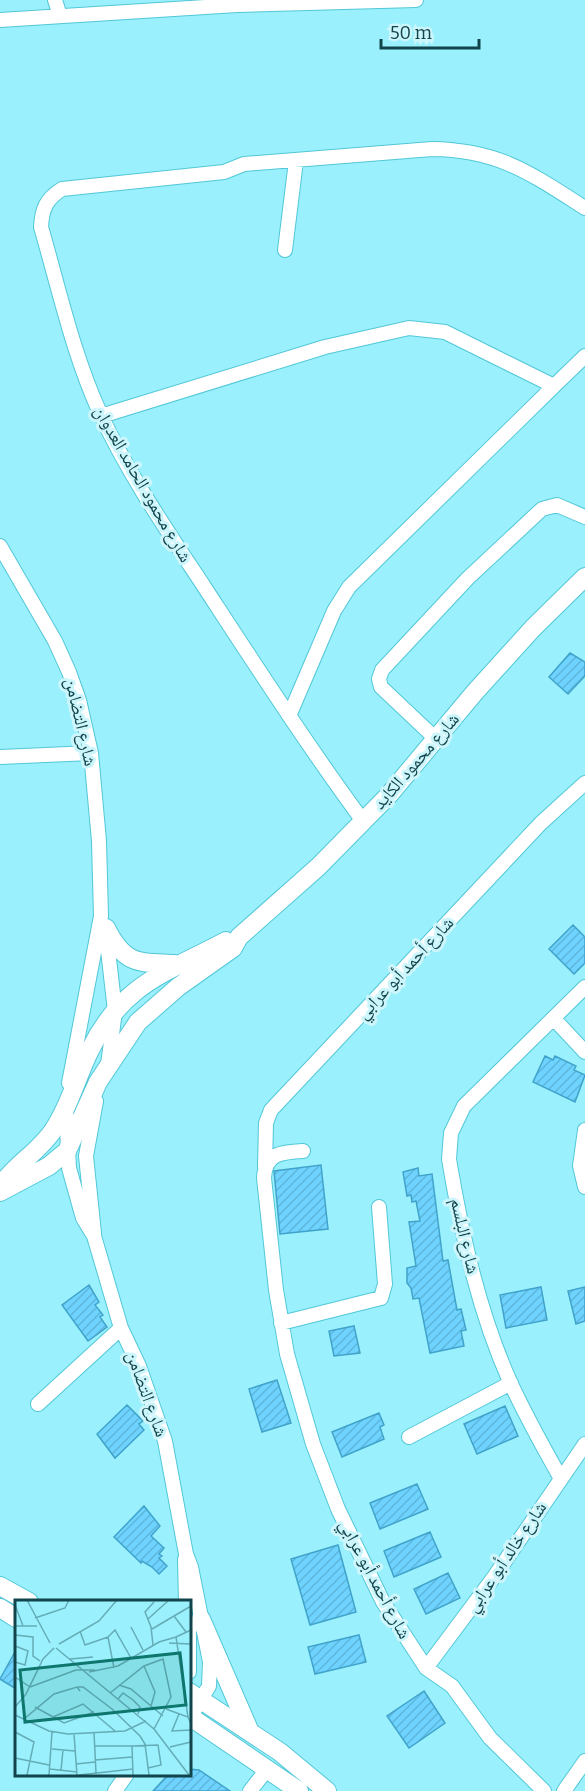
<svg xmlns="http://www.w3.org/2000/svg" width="585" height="1791" font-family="Bitter,'Noto Naskh Arabic',serif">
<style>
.building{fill:url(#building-hatch);stroke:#41a3ca;stroke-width:1.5}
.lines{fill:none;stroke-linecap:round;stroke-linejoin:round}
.minor-casing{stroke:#52c7d7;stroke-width:16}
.tertiary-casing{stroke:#52c7d7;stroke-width:20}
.minor{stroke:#fff;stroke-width:14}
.tertiary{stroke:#fff;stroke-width:18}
.labels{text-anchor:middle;stroke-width:6;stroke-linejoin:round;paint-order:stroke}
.street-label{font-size:18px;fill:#12454b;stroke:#cdf6fc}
.inset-road{fill:none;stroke:#64acb6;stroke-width:1.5}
.view{fill:#0f766e;fill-opacity:0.15;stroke:#0f766e;stroke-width:3}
.inset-edge{fill:none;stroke:#12454b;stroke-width:3}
</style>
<defs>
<pattern id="building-hatch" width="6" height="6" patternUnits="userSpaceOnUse" patternTransform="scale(1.5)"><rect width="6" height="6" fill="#6ed3fe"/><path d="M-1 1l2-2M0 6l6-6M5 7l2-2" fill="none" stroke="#5eb6db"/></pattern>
</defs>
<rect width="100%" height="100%" fill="#9af1fd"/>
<path class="building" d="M570,653l15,9v14l-17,18 -19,-17z
M573,925l12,12v26l-11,11 -25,-25z
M545,1056l8,4 2,-4 21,10 -2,4 11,5 -10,27 -42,-20z
M321,1165l7,64 -48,5 -6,-63z
M418,1168l1,8 13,-2 11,87 5,-1 9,50 4,-1 5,21 -5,1 3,15 -34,7 -11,-55 -6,1 -2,-11 -4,-5v-15l9,-2 -7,-44 11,-1 -4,-20 -4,1 -1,-7 -4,1 -4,-24z
M89,1285l10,17 -4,3 8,10 -3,2 7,10 -19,14 -26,-36z
M541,1287l6,33 -41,8 -6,-33z
M585,1287v34l-9,3 -8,-33z
M354,1326l6,27 -26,3 -5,-25z
M277,1380l14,43 -29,9 -13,-43z
M127,1405l16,16 -4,3 5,6 -29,28 -18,-24z
M505,1406l13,30 -41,18 -13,-30z
M379,1413l5,12 -4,2 4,12 -42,18 -10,-25z
M417,1484l11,25 -48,20 -10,-26z
M144,1506l16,20 -9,10 13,12 -5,6 3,2 -3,2 8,8 -8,8 -7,-7 -10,-6 -1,2 -27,-26z
M430,1532l11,25 -47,20 -10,-26z
M338,1545l18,67 -46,13 -19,-66z
M448,1573l12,25 -34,16 -12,-25z
M359,1635l7,27 -51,12 -7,-27z
M16,1650v39l-16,-10z
M424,1691l21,32 -36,25 -22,-32z
M189,1769l10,1 31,21h-77l13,-14 23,-3z"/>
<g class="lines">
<g class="minor-casing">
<path id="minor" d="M55,0l5,16
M0,20l237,-15 179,-5
M285,250l11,-89
M101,416l224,-69 84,-19 36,4 109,54 31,-30
M0,546l55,95 14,31 10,28 12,53 8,88 2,75 -32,167
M289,716l45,-105 15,-24 205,-201
M436,739l-55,-52 -2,-8 3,-9 86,-92 74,-69 15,-4 28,12
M0,757l91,-4
M363,821c-56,-76 -107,-155 -158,-233 -37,-56 -77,-114 -105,-175 -27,-59 -41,-124 -59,-186 1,-18 5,-28 21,-38l162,-17 20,-8 188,-15c67,1 98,24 153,59
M106,933l9,78 -7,54
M555,1020l30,32
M66,1108l3,60 14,50 11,18 27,92 18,38 26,75 21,113 5,13 19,95 -1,24 -13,22
M585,1130l-5,36 5,21
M303,1151c-21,1 -38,2 -39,27l12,112 11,64 26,90 25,65 45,93 43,66 26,18 38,52 54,53
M265,1167l1,-44 5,-13 270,-287 44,-40
M94,1233l-8,-77 10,-55
M281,1323l100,-25 4,-14 -6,-77
M38,1404l83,-76
M409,1437l102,-54
M560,1477c-17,-30 -34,-61 -49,-93 -32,-71 -49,-148 -62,-225l2,-26 13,-27 121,-119
M185,1559l1,43
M189,1627v45
M426,1668l68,-91 91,-133
M115,1791l12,-17
M250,1791l18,-23
M564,1791l21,-30"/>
</g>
<g class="tertiary-casing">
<path id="tertiary" d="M106,928c18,36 31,35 69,36
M1,1185c15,-21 39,-34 53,-56 16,-24 23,-53 36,-79 33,-67 76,-77 136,-109
M0,1192l49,-26 18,-15 31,-69 40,-60 40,-35 55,-39 6,-11 79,-70 70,-71 87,-104 58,-64 52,-51
M0,1586l29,16
M0,1608l16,10
M201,1619l49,113
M189,1692l91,60 47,39
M189,1716l110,75"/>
</g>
<use href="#minor" class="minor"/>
<use href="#tertiary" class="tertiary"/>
</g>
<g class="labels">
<g class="street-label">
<text transform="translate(143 484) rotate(60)" y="6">شارع محمود الحامد العدوان</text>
<text transform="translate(81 722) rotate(77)" y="6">شارع التضامن</text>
<text transform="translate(416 761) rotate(-49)" y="6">شارع محمود الكايد</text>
<text transform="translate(405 968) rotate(-47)" y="6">شارع أحمد أبو عرابي</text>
<text transform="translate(465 1236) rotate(77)" y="6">شارع البلسم</text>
<text transform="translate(147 1394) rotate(70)" y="6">شارع التضامن</text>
<text transform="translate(506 1557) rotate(-56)" y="6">شارع خالد أبو عرابي</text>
<text transform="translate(375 1579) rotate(62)" y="6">شارع أحمد أبو عرابي</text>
</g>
</g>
<g transform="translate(15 1600)">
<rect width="176" height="176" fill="#9af1fd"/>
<path class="inset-road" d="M12,0l23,43M0,5l8,21M159,16l12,16M20,18l30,-10 4,-8M133,19l21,-19M0,26h22M116,27l12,23M137,29l39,-23M65,31l5,14 23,-8 6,31M0,35l18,2v19l7,5M93,37l7,-7 16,28M154,43l21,1M44,44l40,-23 18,-21M138,45l-2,-18 -6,-15 9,-10M0,46l13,5 -3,14 -10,-3M41,48l98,81 35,46M55,59l23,-2M129,66l11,26 -4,14 12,10M74,72l29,-6 41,-24 17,-5M0,77l15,10M104,85l12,4 20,17M15,87l46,-17h19M63,87h5l29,22 28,27 5,8 4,31M95,93l34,-27 19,-7 8,38 -17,32M103,99l5,-6 10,7 7,7 -2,7M0,107l11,-13 17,-35 11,-11M20,107l29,16 30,-11M151,109l22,8 3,7M164,114l-7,17 19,-1M0,115l34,16 19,3 57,-3 21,-10M38,117l30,-13 32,27M173,117l-12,-80 15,-7M9,119l30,-25 23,-7 3,4M0,132l19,10 -7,33M79,133l2,40M59,134l3,41M79,146h38M155,147l21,-5M37,149l23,2M0,158l34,7M80,160l37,-3M61,164l19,-2M35,169l27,3M46,170l2,-20M34,175l3,-43M64,175l54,-6M118,175l-1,-29 26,-1 3,20 -13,3"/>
<path class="view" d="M165,53l6,52 -161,17 -5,-52z"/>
<rect width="176" height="176" class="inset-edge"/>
</g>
<path d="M381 39v9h98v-9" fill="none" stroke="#12454b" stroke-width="3"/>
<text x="390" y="39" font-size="18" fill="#12454b" stroke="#cdf6fc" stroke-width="4.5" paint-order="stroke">50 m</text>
</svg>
